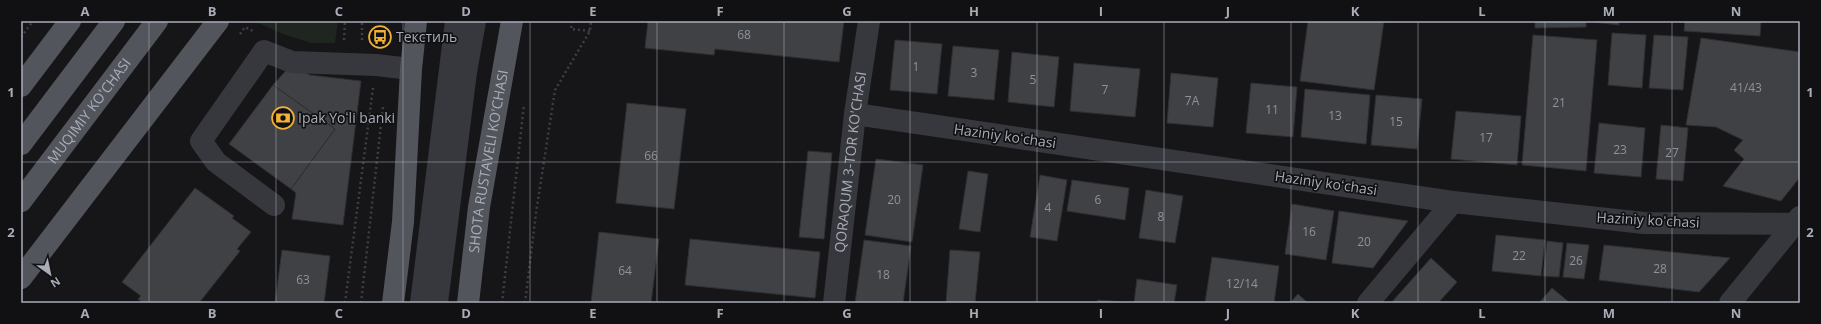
<svg xmlns="http://www.w3.org/2000/svg" width="1821" height="324" font-family="'Open Sans',sans-serif">
<style>
.green{fill:#1e261f}
.building{fill:#404145;stroke:#303034}
.lines{fill:none;stroke-linecap:round;stroke-linejoin:round}
.path{stroke:#3d3f44;stroke-width:2.5;stroke-dasharray:2 3;stroke-linecap:butt}
.minor{stroke:#37383d;stroke-width:22}
.major{stroke:#53555c;stroke-width:22}
.grid{fill:none;stroke:#a8adb8;stroke-width:1;stroke-opacity:0.55}
.labels{text-anchor:middle;stroke-width:3.5;stroke-linejoin:round;paint-order:stroke}
.number-label{font-size:12px;fill:#8e929b}
.poi-label{font-size:14px;fill:#a8adb8;stroke:#111113;text-anchor:start}
.street-label{font-size:14px;fill:#a8adb8;stroke:#111113}
.neatline{fill:none;stroke:#a8adb8;stroke-width:1.5}
.grid-label{font-size:13px;text-anchor:middle;font-weight:bold;fill:#a8adb8}
</style>
<rect width="100%" height="100%" fill="#161618"/>
<path class="green" d="M254,21h84l-3,22h-24l-28,-9z"/>
<path class="building" d="M648,21h196l-5,41 -124,-13 -1,6 -69,-7z
M1308,21h76l-10,69 -74,-9z
M1535,21h51v6l-51,1z
M1593,21h26v4l-26,-3z
M1685,21h76l-1,15 -76,-5z
M1612,33l34,2 -4,53 -34,-3z
M1533,35l64,5 -11,131 -64,-6z
M1654,35l34,2 -5,53 -34,-2z
M1701,38l99,14v125l-19,24 -58,-15 21,-27 -10,-9 9,-10 -27,-13 -30,-2z
M895,40l47,4 -5,50 -47,-4z
M953,46l46,4 -5,50 -46,-4z
M1012,52l47,5 -5,50 -46,-5z
M1074,63l66,6 -5,48 -65,-6z
M291,65l19,10 51,6 -18,144 -51,-6 4,-26 -5,-4 44,-60 -62,-44z
M1171,73l47,5 -5,49 -46,-4z
M1251,83l46,4 -4,50 -47,-4z
M273,85l62,44 -44,60 -62,-45z
M1305,89l65,6 -4,49 -65,-7z
M1376,95l46,4 -5,50 -46,-4z
M627,103l59,6 -12,100 -58,-6z
M1456,111l65,5 -4,49 -66,-6z
M1599,123l46,5 -4,49 -47,-4z
M1661,125l27,3 -5,53 -27,-2z
M808,151l24,2 -8,86 -25,-2z
M876,159l47,6 -11,77 -47,-7z
M968,171l20,3 -8,58 -21,-3z
M1040,175l27,5 -10,61 -27,-4z
M1072,180l57,8 -4,32 -58,-9z
M195,188l39,28 -2,2 19,14 -14,17 3,2 -41,52h-56l-5,-4 3,-3 -19,-14z
M1146,190l37,6 -8,47 -36,-5z
M1292,204l42,7 -8,49 -41,-6z
M1339,211l69,10 -35,47 -41,-5z
M599,232l60,7 -8,64h-60z
M1496,235l49,5 -4,36 -49,-5z
M690,239l130,13 -5,46 -130,-13z
M864,240l47,6 -8,57h-48z
M1547,241l16,2 -4,34 -16,-1z
M1567,243l22,2 -5,34 -21,-2z
M1604,245l126,13 -31,34 -100,-12z
M282,250l48,6 -6,47h-49z
M950,250l30,2 -5,51h-29z
M1212,257l67,9 -5,37h-69z
M1431,258l26,24 -19,21h-47z
M1137,279l40,6 -3,18h-40z
M1552,288l18,15h-31z
M1298,294l10,9h-18z
M1098,300l25,2v1h-26z"/>
<g class="lines">
<path class="path" d="M572,21l-1,8 19,2
M240,34l5,-7 8,4
M21,37l12,-16
M344,40l1,-19
M362,40v-19
M345,303l28,-215
M361,303l22,-196
M502,303l22,-199
M525,303l11,-90 19,-123 35,-59 1,-10"/>
<g class="minor">
<path d="M855,114l598,88 191,21 156,1"/>
<path d="M274,205l-58,-43 -15,-21 63,-90 28,11 84,3 35,4"/>
<path d="M421,303l35,-282"/>
<path d="M437,303l29,-231 9,-51"/>
<path id="s1" d="M834,303l21,-189 14,-93"/>
<path d="M1368,303l85,-101"/>
<path d="M1730,303l70,-86"/>
</g>
<g class="major">
<path d="M21,86l49,-65"/>
<path d="M21,144l93,-123"/>
<path id="s2" d="M21,201l136,-180"/>
<path d="M21,278l197,-257"/>
<path d="M393,303l10,-81 8,-153 5,-48"/>
<path id="s3" d="M468,303l11,-96 33,-186"/>
</g>
</g>
<path class="grid" d="M149,21v282M276,21v282M403,21v282M530,21v282M657,21v282M784,21v282M910,21v282M1037,21v282M1164,21v282M1291,21v282M1418,21v282M1545,21v282M1672,21v282M21,162h1779"/>
<defs>
<g id="bus-ring" transform="scale(1.15)"><circle r="9.5" fill="#111113" stroke="#f2b134" stroke-width="1.5"/><path d="M-5-6H5V4H4V6H2V4H-2V6H-4V4H-5ZM-3.5-4V0h7V-4ZM-3.5 1.2v1.5H-2V1.2ZM2 1.2v1.5H3.5V1.2Z" fill="#f2b134"/></g>
<g id="bank-ring" transform="scale(1.15)"><circle r="9.5" fill="#111113" stroke="#f2b134" stroke-width="1.5"/><path d="M-6-4H6V4H-6ZM0-2.3a2.3 2.3 0 1 0 0 4.6a2.3 2.3 0 1 0 0-4.6Z" fill="#f2b134"/></g>
</defs>
<g fill-rule="evenodd">
<use href="#bus-ring" x="380" y="37"/>
<use href="#bank-ring" x="283" y="118"/>
</g>
<g class="labels">
<g class="number-label">
<text x="744" y="39">68</text>
<text x="916" y="71">1</text>
<text x="974" y="77">3</text>
<text x="1033" y="84">5</text>
<text x="1746" y="92">41/43</text>
<text x="1105" y="94">7</text>
<text x="1192" y="105">7A</text>
<text x="1559" y="107">21</text>
<text x="1272" y="114">11</text>
<text x="1335" y="120">13</text>
<text x="1396" y="126">15</text>
<text x="1486" y="142">17</text>
<text x="1620" y="154">23</text>
<text x="1672" y="157">27</text>
<text x="651" y="160">66</text>
<text x="894" y="204">20</text>
<text x="1098" y="204">6</text>
<text x="1048" y="212">4</text>
<text x="1161" y="221">8</text>
<text x="1309" y="236">16</text>
<text x="1364" y="246">20</text>
<text x="1519" y="260">22</text>
<text x="1576" y="265">26</text>
<text x="1660" y="273">28</text>
<text x="625" y="275">64</text>
<text x="883" y="279">18</text>
<text x="303" y="284">63</text>
<text x="1242" y="288">12/14</text>
</g>
<g class="poi-label">
<text x="396" y="42">Текстиль</text>
<text x="298" y="123">Ipak Yoʻli banki</text>
</g>
<g class="street-label">
<text dy="5" stroke="none"><textPath href="#s2" startOffset="113">MUQIMIY KO'CHASI</textPath></text>
<text transform="translate(1005 136) rotate(8)" y="5">Haziniy koʻchasi</text>
<text dy="5" stroke="none"><textPath href="#s3" startOffset="143">SHOTA RUSTAVELI KO'CHASI</textPath></text>
<text dy="5" stroke="none"><textPath href="#s1" startOffset="142">QORAQUM 3-TOR KO'CHASI</textPath></text>
<text transform="translate(1326 183) rotate(8)" y="5">Haziniy koʻchasi</text>
<text transform="translate(1648 220) rotate(3)" y="5">Haziniy koʻchasi</text>
</g>
</g>
<rect width="1821" height="324" fill="none" stroke="#111113" stroke-width="44"/>
<g transform="translate(50 274) rotate(147)" stroke="#111113" stroke-width="3" paint-order="stroke">
<path d="M0-3L7 15L0 10L-7 15Z" fill="#a8adb8"/>
<text y="-6" font-size="11" font-weight="bold" text-anchor="middle" fill="#a8adb8">N</text>
</g>
<rect x="22" y="22" width="1777" height="280" class="neatline"/>
<g class="grid-label">
<text x="85" y="16">A</text>
<text x="212" y="16">B</text>
<text x="339" y="16">C</text>
<text x="466" y="16">D</text>
<text x="593" y="16">E</text>
<text x="720" y="16">F</text>
<text x="847" y="16">G</text>
<text x="974" y="16">H</text>
<text x="1101" y="16">I</text>
<text x="1228" y="16">J</text>
<text x="1355" y="16">K</text>
<text x="1482" y="16">L</text>
<text x="1609" y="16">M</text>
<text x="1736" y="16">N</text>
<text x="11" y="97">1</text>
<text x="1810" y="97">1</text>
<text x="11" y="237">2</text>
<text x="1810" y="237">2</text>
<text x="85" y="318">A</text>
<text x="212" y="318">B</text>
<text x="339" y="318">C</text>
<text x="466" y="318">D</text>
<text x="593" y="318">E</text>
<text x="720" y="318">F</text>
<text x="847" y="318">G</text>
<text x="974" y="318">H</text>
<text x="1101" y="318">I</text>
<text x="1228" y="318">J</text>
<text x="1355" y="318">K</text>
<text x="1482" y="318">L</text>
<text x="1609" y="318">M</text>
<text x="1736" y="318">N</text>
</g>
</svg>
